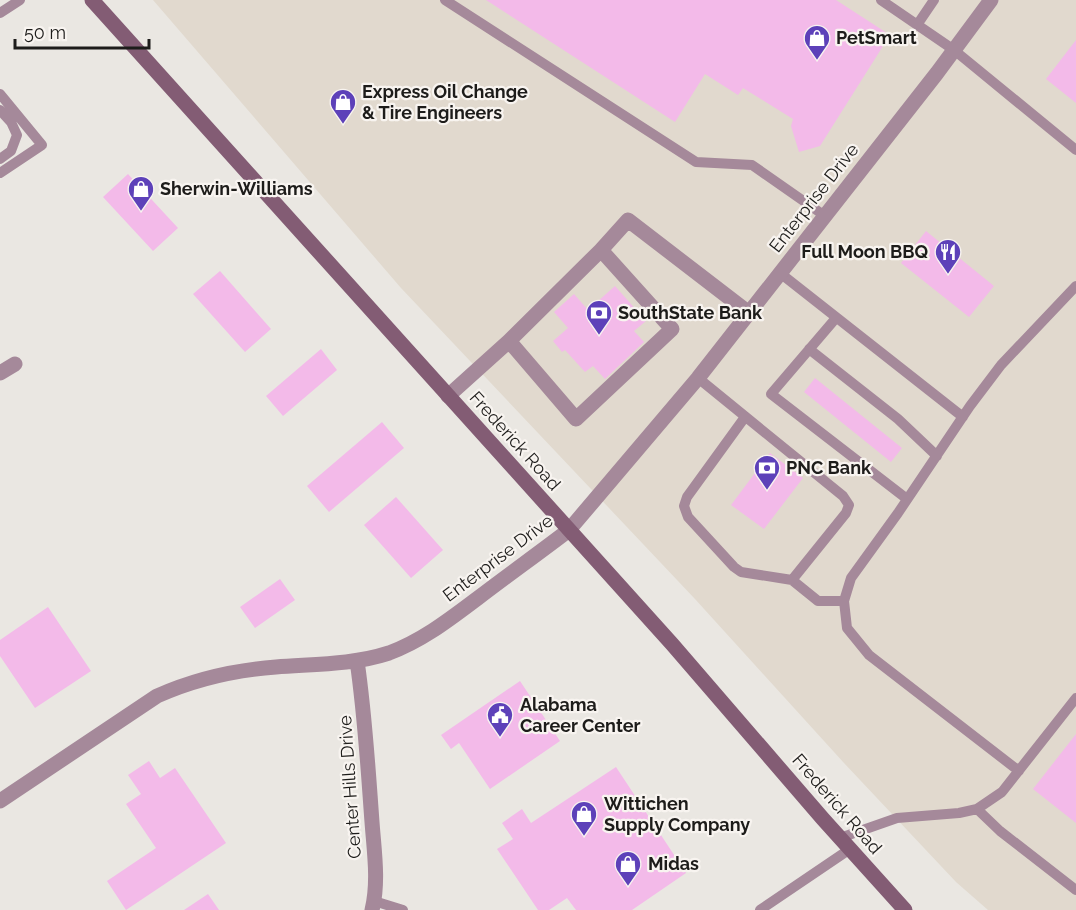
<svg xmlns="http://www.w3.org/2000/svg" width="1076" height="910" font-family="Raleway,sans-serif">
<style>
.built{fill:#e1d9ce}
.building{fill:#f3bae9}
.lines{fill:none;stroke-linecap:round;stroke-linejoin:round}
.service{stroke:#a5899a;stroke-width:10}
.minor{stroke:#a5899a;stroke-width:15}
.tertiary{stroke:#a5899a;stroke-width:15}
.secondary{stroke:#835c74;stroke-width:15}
.labels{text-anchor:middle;stroke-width:4.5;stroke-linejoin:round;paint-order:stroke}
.poi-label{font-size:18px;font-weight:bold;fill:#1d1c1a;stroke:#f8f4f0;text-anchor:start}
.street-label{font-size:18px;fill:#1d1c1a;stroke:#f8f4f0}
</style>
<rect width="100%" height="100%" fill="#eae7e2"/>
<path class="built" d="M153,0h923v910h-88l-32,-28 -112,-119 -149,-164 -294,-311z"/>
<path class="building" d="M486,0h350l54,35 -70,111 -21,6 -8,-26 2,-7 -50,-31 -5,7 -33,-21 -30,48z
M1076,40v63l-30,-24z
M128,174l50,54 -25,23 -50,-54z
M926,231l68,55 -25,31 -68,-54z
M220,271l51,58 -26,23 -52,-58z
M615,286l31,35 -12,10 10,11 -39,37 -12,-13 -8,6 -20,-22 -3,2 -9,-11 15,-13 -14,-16 20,-18 14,16z
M321,349l16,21 -54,46 -17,-20z
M815,378l87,70 -11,14 -87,-70z
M382,422l22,26 -75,64 -22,-26z
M770,453l33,25 -39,51 -33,-24z
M396,497l47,53 -32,28 -47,-53z
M280,579l15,21 -40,28 -15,-21z
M48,607l43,64 -56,37 -35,-52v-16z
M520,681l40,60 -70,48 -31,-46 -8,6 -10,-14z
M1076,734v89l-43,-34z
M149,761l11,17 15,-10 51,75 -100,67 -19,-29 49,-33 -30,-44 15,-10 -13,-19z
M616,767l70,106 -54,37h-56l-9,-12 -18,12h-11l-41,-61 16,-10 -11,-16 20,-14 9,14z
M208,894l11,16h-35z"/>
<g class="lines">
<path class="service" d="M445,0l251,162 56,3 73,51
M881,0l73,50 122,100
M0,13l20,-13
M917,25l17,-25
M0,94l42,51 -42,28
M0,110l11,12 6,13 -6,16 -11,8
M780,273l183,144
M836,318l-65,76 136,105
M809,349l89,70 39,37
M698,378l145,118 6,9 -3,8 -54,67
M745,417l-58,80 -3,9 4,11 46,50 7,5 51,8 26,21h26
M1019,771l-150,-116 -22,-27 -3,-27 7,-23 47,-65 72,-107 31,-41 75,-79
M977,809l23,22 76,59
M840,838l57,-20 62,-5 18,-4 25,-17 74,-94
M374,901l29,9
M760,910l90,-61"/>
<path class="minor" d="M601,250l27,-30 121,93
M0,373l15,-9
M448,396l61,-55 67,78 96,-90 -71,-79 -92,91
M357,661c8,54 11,107 15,161 2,28 7,60 0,88
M0,801l157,-105c38,-17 78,-26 119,-29 38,-3 76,-2 113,-14 33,-12 61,-34 89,-55 30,-23 61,-45 91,-68"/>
<path class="tertiary" d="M569,530l129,-152 239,-305 54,-73"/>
<path class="secondary" d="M92,0l580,644 151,175 82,91"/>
</g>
<defs>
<g id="shop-pin" transform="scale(1.35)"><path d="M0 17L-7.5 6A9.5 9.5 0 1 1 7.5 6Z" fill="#5d41b9" stroke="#f8f4f0"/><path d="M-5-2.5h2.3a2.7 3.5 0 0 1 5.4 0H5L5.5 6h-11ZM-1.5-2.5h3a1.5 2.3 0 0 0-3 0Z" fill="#fff"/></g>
<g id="restaurant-pin" transform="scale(1.35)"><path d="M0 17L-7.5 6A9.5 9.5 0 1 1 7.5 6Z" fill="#5d41b9" stroke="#f8f4f0"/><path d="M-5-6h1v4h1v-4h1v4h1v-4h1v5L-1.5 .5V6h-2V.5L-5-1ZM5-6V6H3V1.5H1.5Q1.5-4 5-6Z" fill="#fff"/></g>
<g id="bank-pin" transform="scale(1.35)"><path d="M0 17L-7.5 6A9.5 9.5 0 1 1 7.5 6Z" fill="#5d41b9" stroke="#f8f4f0"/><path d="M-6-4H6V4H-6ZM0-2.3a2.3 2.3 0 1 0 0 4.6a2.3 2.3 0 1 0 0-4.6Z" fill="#fff"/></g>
<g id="civic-pin" transform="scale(1.35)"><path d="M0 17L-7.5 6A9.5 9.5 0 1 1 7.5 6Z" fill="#5d41b9" stroke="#f8f4f0"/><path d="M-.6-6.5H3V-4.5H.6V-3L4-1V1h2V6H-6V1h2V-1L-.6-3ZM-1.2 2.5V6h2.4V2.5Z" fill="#fff"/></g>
</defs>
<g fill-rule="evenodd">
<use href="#shop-pin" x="817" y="38"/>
<use href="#shop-pin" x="343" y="102"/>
<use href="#shop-pin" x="141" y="189"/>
<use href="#restaurant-pin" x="948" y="252"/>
<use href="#bank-pin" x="599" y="313"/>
<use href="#bank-pin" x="767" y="468"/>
<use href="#civic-pin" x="500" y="715"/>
<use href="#shop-pin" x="584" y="814"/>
<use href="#shop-pin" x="628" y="864"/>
</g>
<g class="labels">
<g class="poi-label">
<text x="836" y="44">PetSmart</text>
<text x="362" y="98">Express Oil Change<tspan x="362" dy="21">&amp; Tire Engineers</tspan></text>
<text x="160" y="195">Sherwin-Williams</text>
<text x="928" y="258" text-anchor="end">Full Moon BBQ</text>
<text x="618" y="319">SouthState Bank</text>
<text x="786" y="474">PNC Bank</text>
<text x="520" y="711">Alabama<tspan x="520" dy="21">Career Center</tspan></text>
<text x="604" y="810">Wittichen<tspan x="604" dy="21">Supply Company</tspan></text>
<text x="648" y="870">Midas</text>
</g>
<g class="street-label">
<text transform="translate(814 198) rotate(-52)" y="6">Enterprise Drive</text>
<text transform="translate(515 441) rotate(48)" y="6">Frederick Road</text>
<text transform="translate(498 558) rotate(-37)" y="6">Enterprise Drive</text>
<text transform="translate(350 787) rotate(-94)" y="6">Center Hills Drive</text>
<text transform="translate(837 804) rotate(49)" y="6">Frederick Road</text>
</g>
</g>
<path d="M15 39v9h134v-9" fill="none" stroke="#1d1c1a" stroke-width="3"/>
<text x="24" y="39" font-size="18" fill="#1d1c1a" stroke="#f8f4f0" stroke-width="4.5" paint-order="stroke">50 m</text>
</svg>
